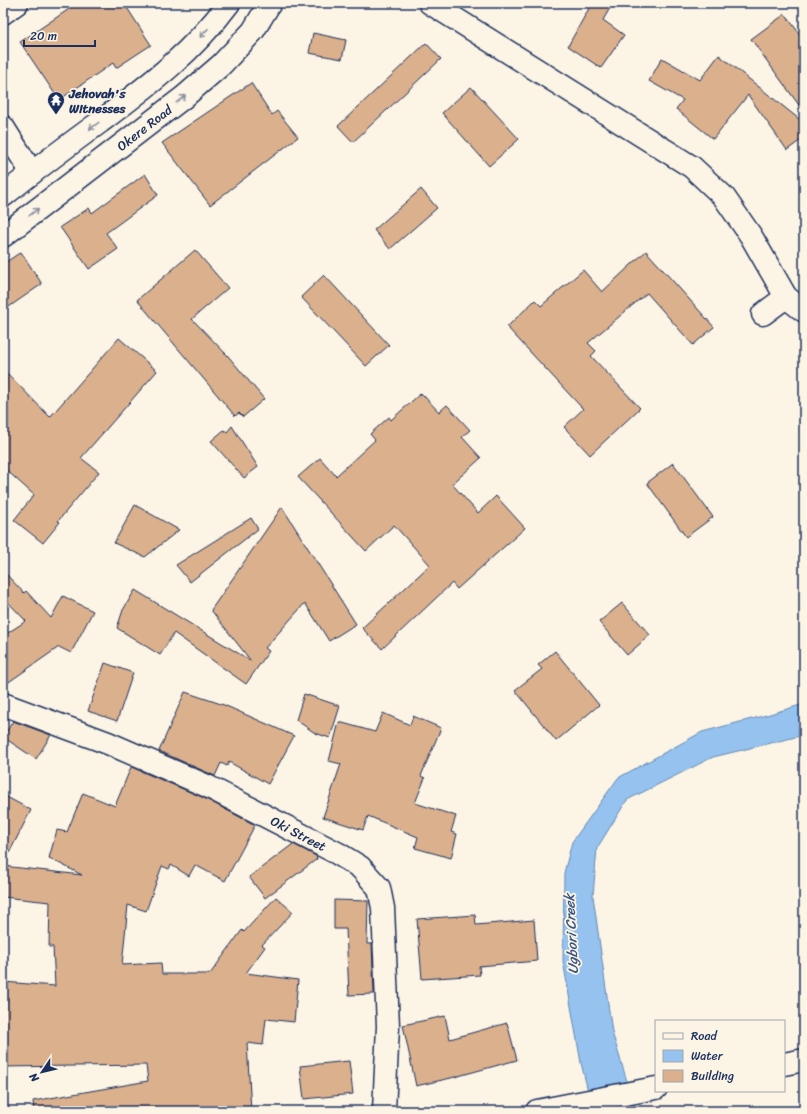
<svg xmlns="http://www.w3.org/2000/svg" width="807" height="1114" font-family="Sriracha,sans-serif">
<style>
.water{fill:#95c2ef;stroke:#6487b5}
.building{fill:#dbb08c;stroke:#1b2f5e}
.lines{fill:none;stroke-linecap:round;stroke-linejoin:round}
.minor-casing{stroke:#1b2f5e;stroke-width:25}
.tertiary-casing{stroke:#1b2f5e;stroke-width:25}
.secondary-casing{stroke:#1b2f5e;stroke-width:25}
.minor{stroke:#fcf5e5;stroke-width:22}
.tertiary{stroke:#fcf5e5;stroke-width:22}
.secondary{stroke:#fcf5e5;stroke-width:22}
.oneway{stroke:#8c92a2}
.labels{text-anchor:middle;stroke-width:3.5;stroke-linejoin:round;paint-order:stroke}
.poi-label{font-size:13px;font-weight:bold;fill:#1b2f5e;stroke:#fcf5e5;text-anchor:start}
.street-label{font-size:13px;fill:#1b2f5e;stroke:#fcf5e5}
.water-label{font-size:14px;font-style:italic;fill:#3a5482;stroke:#fcf5e5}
</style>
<rect width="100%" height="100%" fill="#fcf5e5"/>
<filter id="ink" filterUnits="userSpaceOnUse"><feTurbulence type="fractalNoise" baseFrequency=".025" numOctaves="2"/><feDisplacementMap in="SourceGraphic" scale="8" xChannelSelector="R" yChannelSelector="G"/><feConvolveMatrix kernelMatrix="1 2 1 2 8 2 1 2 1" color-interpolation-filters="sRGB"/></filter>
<g filter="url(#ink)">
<path class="water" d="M804,704v31l-91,22 -86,43 -30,48 -4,48 19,136 24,79h-43l-12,-48 -18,-102 1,-88 8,-31 46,-64 84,-46 61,-16z"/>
<path class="building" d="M78,3h46l27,42 -35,23 -3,-5 -54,37 -39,-58z
M592,3h21l-10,17 21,15 -23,33 -33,-22z
M785,14l19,26v72l-53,-73z
M313,33l33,7 -4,19 -33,-6z
M426,43l15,16 -88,83 -15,-16z
M719,55l85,68v15l-17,12 -39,-55 -35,44 -37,-30 7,-9 -34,-19 13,-23 38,22z
M251,83l21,32 5,-4 21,26 -88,68 -48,-62z
M471,87l48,52 -30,27 -47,-53z
M145,174l13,21 -52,38 12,16 -29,20 -29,-42 29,-19 3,5z
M421,189l16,19 -47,41 -16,-19z
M195,250l33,38 -36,31 36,37 36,43 -21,18 -4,-4 -4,3 -98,-116z
M646,251l68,76 -21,18 -46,-52 -59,50 8,8 -5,5 49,52 -50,47 -26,-28 19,-18 -76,-82 28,-27 6,6 42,-36 19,22z
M21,252l21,32 -39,27v-47z
M324,275l65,70 -23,21 -65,-69z
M119,338l38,33 -76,87 18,14 -41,49 2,1 -17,21 -29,-23 20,-25 -31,-28v-98l47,48z
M421,393l18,19 8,-7 23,25 -8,7 19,21 -29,26 26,29 18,-17 29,32 -68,61 -5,-6 -70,66 -20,-21 68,-63 -36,-40 -28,26 -68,-74 22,-19 16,18 39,-36 -5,-6 19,-17 2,3z
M232,426l26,41 -14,11 -33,-37 13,-11 3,2z
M673,463l40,54 -27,20 -39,-54z
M135,505l44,25 -34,27 -31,-14z
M282,507l74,117 -27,17 -24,-38 -40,45 4,3 -23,33 -72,-51 -14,22 -43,-27 6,-18 12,-20 116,71 -40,-51z
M251,518l7,11 -68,53 -14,-17z
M3,571l21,22 2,-2 25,27 12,-22 30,15 -22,42 -12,-6 -56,39v-50l23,-15 -23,-24z
M622,603l28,32 -23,20 -28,-33z
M555,651l44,54 -43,36 -41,-51 27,-21 -4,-4z
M105,663l28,10 -16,48 -29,-10z
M185,692l39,13 70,31 -26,48 -39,-22 -2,4 -6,-3 -6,13 -56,-25z
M304,694l36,12 -10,32 -15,-5 -19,-13z
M383,713l27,12 3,-9 28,12 -20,48 4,2 -10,25 41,13 -5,16 6,2 -6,24 -36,-10 3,-11 -50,-21 -5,14 -40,-13 18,-53 -12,-3 10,-39 36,10z
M13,721l38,14 -15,24 -33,-22z
M131,767l71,30 53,28 -30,56 -30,-16 -6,11 -18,-11 -2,4 -7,-3 -16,45 -18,-6 -6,60 39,-2 1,11h48l32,-44 2,2 32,-35 17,15 -31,33 3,2 -19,26 52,7 -4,42 -28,-3 -3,26 -16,-2 4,68h-39v-2l-27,2h-151l-1,-10 115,-20 -2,-16 -143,2v-85l52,4 -2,-39h-4l1,-45 -47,-5v-31l79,9 -33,-17 8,-28 10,2 16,-39 32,13z
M3,795l28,15 -28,55z
M293,844l23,12 1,3 -52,39 -16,-21z
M334,900l34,1 -1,43h5l2,50 -25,1 -3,-66h-12z
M475,915l1,10 58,-5 3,41 -58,5 1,9 -58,4 -5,-60z
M445,1016l5,23 57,-16 10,37 -66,18 -35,8 -13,-61z
M349,1061l4,33 -49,5 -4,-33z"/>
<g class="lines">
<g class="minor-casing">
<g id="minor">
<path d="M430,3l262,164 32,30 27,39 35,61 -23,17"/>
<path d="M3,13l14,-10"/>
<path d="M786,297l18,14"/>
<path id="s1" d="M3,704l105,39 99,43 130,67 23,14 19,21 4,20 5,118 -4,85"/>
</g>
</g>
<g class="tertiary-casing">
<path id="tertiary" d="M3,127l29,46
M784,1064l20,-4
M537,1111l119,-23"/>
</g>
<g class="secondary-casing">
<g id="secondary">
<path d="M3,196c32,-26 64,-50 97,-74 49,-37 92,-69 129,-119"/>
<path id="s2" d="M3,236l181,-139 37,-32 32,-34 17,-28"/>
</g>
</g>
<use href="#minor" class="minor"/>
<use href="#tertiary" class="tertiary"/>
<use href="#secondary" class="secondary"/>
</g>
<defs><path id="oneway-shaft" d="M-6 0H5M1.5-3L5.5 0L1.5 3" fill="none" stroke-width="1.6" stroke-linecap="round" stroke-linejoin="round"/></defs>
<g class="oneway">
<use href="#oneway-shaft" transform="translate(204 33) rotate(133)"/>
<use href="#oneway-shaft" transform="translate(181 99) rotate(-38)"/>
<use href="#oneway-shaft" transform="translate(94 126) rotate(143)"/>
<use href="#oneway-shaft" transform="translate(34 212) rotate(-38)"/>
</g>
</g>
<defs>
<g id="temple-pin" transform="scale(0.9)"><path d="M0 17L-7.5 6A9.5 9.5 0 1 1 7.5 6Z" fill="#1b2f5e" stroke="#fcf5e5"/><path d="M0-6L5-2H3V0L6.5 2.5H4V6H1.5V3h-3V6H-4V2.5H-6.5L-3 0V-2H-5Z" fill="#fff"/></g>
</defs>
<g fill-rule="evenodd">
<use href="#temple-pin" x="56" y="100"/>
</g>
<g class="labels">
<g class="poi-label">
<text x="69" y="98">Jehovah's<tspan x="69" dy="15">Witnesses</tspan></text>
</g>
<g class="street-label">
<text dy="5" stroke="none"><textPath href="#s2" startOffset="178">Okere Road</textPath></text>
<text dy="5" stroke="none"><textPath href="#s1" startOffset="323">Oki Street</textPath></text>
</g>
<g class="water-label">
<text transform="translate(571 934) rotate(-93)" y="5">Ugbori Creek</text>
</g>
</g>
<rect width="807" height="1114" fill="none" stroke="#fcf5e5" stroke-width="16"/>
<rect x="8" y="8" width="791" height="1098" fill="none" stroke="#1b2f5e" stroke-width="1.5" filter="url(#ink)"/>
<rect x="655" y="1020" width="130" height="72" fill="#fcf5e5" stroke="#a2a6af"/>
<rect x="663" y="1033" width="20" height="6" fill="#fcf5e5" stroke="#a2a6af"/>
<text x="691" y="1040" font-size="12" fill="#1b2f5e">Road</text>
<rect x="663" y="1050" width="20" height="12" fill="#95c2ef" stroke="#a2a6af"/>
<text x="691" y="1060" font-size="12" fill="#1b2f5e">Water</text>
<rect x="663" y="1070" width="20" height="12" fill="#dbb08c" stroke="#a2a6af"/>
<text x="691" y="1080" font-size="12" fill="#1b2f5e">Building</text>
<g transform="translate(42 1072) rotate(235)" stroke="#fcf5e5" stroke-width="3" paint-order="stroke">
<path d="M0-3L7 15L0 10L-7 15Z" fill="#1b2f5e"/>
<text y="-6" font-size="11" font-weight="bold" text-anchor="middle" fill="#1b2f5e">N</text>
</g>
<path d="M24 40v6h71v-6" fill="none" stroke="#1b2f5e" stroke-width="2"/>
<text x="30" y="40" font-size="12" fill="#1b2f5e" stroke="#fcf5e5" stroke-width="3" paint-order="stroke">20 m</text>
</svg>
